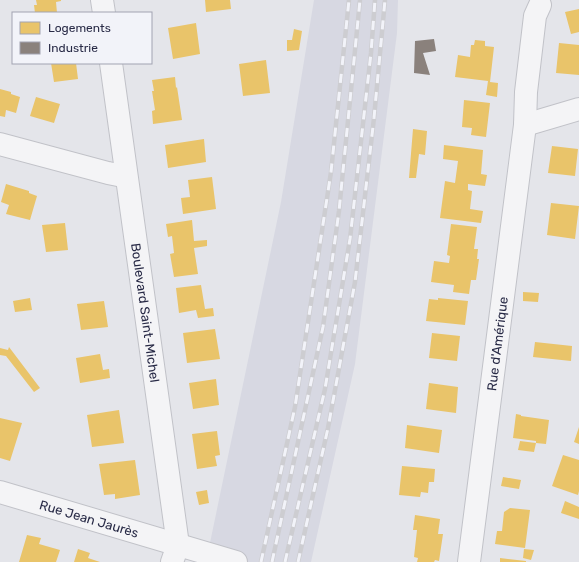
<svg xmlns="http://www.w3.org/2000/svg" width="579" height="562" font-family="Rubik,sans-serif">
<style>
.built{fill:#d7d8e2}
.homes{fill:#e9c46a}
.industry{fill:#8a817c}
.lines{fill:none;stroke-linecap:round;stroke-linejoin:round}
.minor-casing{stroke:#c1c2c8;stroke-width:24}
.minor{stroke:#f4f4f6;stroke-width:22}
.rail-casing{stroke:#cdcdd1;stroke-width:4.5}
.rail{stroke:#f2f3f9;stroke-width:3;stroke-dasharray:9;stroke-linecap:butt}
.labels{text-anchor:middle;stroke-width:4;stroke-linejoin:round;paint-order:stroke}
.street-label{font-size:13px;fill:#282a46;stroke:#f2f3f9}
</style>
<rect width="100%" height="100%" fill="#e4e5ea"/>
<path class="built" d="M314,0h84l-1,33 -42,331 -44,198h-105l75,-360z"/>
<path class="homes" d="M36,0h25v1l-5,1 1,11h-22l-1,-8h3z
M205,0h25l1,9 -25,3z
M579,9v23l-8,2 -6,-22z
M196,23l4,31 -27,5 -5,-31z
M294,29l8,2 -3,19 -12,1v-11h5z
M475,40l10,1v5l9,1 -4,35 8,1 -1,14 -11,-2 2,-14 -33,-4 3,-22 12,2 1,-12h3z
M559,43l20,2v30l-23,-2z
M266,60l4,33 -27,3 -4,-32z
M51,63h25l2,16 -24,3z
M175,77l1,11 1,-1 5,33 -29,4 -1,-13 3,-1 -3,-19h2l-2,-11z
M0,89l11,3v2l9,3 -4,16 -10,-3 -1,7 -5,-1z
M36,97l24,7 -6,19 -24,-7z
M464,100l26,3 -4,34 -15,-2 1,-7 -10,-1z
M413,129l14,2 -2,24 -6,-1 -3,24h-7z
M204,139l2,23 -38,6 -3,-23z
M444,145l39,5 -2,24 6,1 -2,11 -17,-2v6l4,1 -2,18 13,2 -2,12 -41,-5 5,-37 10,2 3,-22 -15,-2z
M552,146l26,3 -3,27 -27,-3z
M212,177l4,32 -33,5 -2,-16 9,-1 -2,-17z
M6,184l23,7v2l8,3 -7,24 -24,-6 3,-9 -8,-3z
M551,203l28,3 -4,33 -28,-4z
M192,220l2,21 13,-1v6l-13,2 4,26 -24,3 -4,-23 4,-1 -2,-17 -4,1 -2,-13z
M65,223l3,27 -22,2 -4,-27z
M451,224l26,3 -3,22h4l-1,10h2l-3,21h-5l-2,14 -16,-2 1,-7 -23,-3 3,-21 15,2 1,-7 -3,-1z
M201,285l4,24 8,-1 1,8 -16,2 -2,-8 -17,3 -3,-25z
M523,292l16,1 -1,9 -15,-1z
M30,298l2,12 -17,2 -2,-11z
M438,298l30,3 -3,24 -39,-4 3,-22 9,1z
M104,301l4,26 -27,3 -4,-26z
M215,329l5,30 -33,4 -4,-30z
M432,333l28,3 -3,25 -28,-3z
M535,342l37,4 -1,15 -38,-4z
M9,347l31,41 -6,4 -28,-36 -6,-1v-7l8,2z
M100,354l3,16 6,-1 1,9 -30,5 -4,-25z
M216,379l3,26 -26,4 -4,-26z
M429,383l29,4 -2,26 -30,-4z
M119,410l5,33 -32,4 -5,-32z
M516,414l5,1v1l28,4 -3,24 -10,-1v-2l-23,-3z
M0,418l22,5 -12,38 -10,-3z
M407,425l35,5 -3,23 -34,-5z
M579,427v17l-5,-2z
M217,431l3,24 -5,1 2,10 -20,3 -5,-35z
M520,441l16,2 -2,9 -16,-2z
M563,455l16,5v31l-1,4 -26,-9z
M135,460l5,35 -25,4v-5l-11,1 -5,-31z
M402,466l33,3 -1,13h-5l-1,11 -7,-1 -1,5 -21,-2z
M503,477l18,3 -2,9 -18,-3z
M207,490l2,13 -10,2 -3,-13z
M565,501l14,6v12l-18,-6z
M510,508l20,2 -5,38 -30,-4 2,-13h5l2,-19z
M415,515l25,4 -2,15h5l-4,27 -4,-1 -1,2h-17l1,-4 -4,-1 3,-27h-4z
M27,535l14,3 -2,6 21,6 -4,12h-37z
M78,549l12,4 -2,5 12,4h-26z
M524,549l10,1 -3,10 -8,-2z
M500,558l26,3v1h-26z"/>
<path class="industry" d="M434,39l2,12 -13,2 7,22 -16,-2 1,-32z"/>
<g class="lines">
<g class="minor-casing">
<g id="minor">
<path d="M102,0l2,13"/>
<path id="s1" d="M111,63l67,482 -6,17"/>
<path d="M525,125l54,-16"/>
<path d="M0,144l108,29 10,2 8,-1"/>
<path id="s2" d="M0,492l236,70"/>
<path id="s3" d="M469,562l56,-437 1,-33 9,-76 5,-11"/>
</g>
</g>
<use href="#minor" class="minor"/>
<g class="rail-casing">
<path id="rail" d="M261,562l34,-155 36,-235 18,-172
M272,562l51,-235 16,-116 21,-211
M285,562l40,-173 25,-150 21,-186 4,-53
M298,562l30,-134 27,-146 19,-164 11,-118"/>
</g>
<use href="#rail" class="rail"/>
</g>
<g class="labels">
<g class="street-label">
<text dy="5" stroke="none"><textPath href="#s1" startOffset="252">Boulevard Saint-Michel</textPath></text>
<text dy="5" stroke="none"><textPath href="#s3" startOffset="220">Rue d'Amérique</textPath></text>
<text dy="5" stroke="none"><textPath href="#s2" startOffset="93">Rue Jean Jaurès</textPath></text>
</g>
</g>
<rect x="12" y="12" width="140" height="52" fill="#f2f3f9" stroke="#a1a3b1"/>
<rect x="20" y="22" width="20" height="12" fill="#e9c46a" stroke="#a1a3b1"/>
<text x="48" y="32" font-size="12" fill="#282a46">Logements</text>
<rect x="20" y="42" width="20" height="12" fill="#8a817c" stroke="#a1a3b1"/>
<text x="48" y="52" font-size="12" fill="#282a46">Industrie</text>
</svg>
